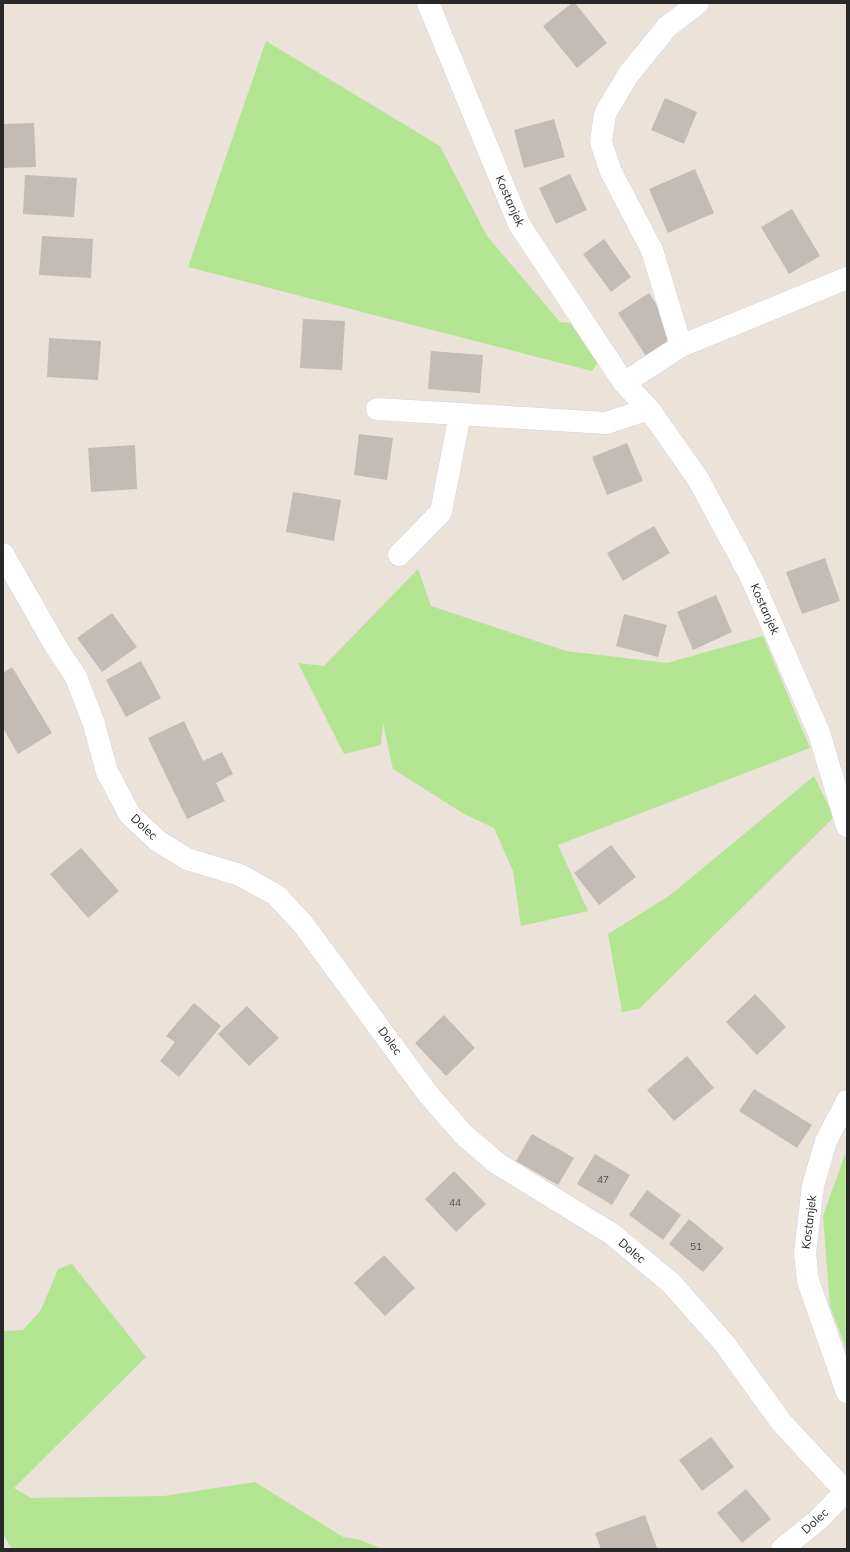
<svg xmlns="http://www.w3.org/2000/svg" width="850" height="1552" font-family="Mulish,sans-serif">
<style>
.green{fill:#b4e593}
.building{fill:#c3bcb6}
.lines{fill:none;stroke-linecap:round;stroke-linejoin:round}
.minor-casing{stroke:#ced3e2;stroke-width:23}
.minor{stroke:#fff;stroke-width:22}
.labels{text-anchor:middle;stroke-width:3;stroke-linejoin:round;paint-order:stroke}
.number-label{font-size:10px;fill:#4f4d4c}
.street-label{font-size:12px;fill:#282828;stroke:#fff}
</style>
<rect width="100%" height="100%" fill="#ebe2d9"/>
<path class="green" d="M266,41l174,105 47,90 73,86 11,1 26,40 -5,8 -404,-104z
M418,569l13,37 135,45 101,12 96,-27 47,112 -252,97 30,66 -67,15 -8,-55 -19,-43 -30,-14 -71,-45 -10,-46 -2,22 -37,9 -46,-91 26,3z
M814,776l20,41 -195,192 -17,3 -14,-78 61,-38z
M847,1149v202l-17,-45 -7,-90z
M72,1264l74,93 -132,131 17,10 133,-2 91,-14 88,55 17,3 23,9h-371l-9,-15v-203l20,-1 18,-20 17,-41z"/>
<path class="building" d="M572,3h3l32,40 -30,25 -34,-42z
M665,98l32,14 -13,32 -33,-14z
M554,119l11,38 -41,11 -10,-38z
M34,123l2,44 -33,1v-44z
M695,169l19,44 -46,20 -19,-44z
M570,174l17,36 -31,14 -17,-36z
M25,175l52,3 -3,39 -51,-3z
M792,209l28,47 -31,18 -28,-47z
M42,236l51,3 -2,39 -52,-3z
M604,239l27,38 -20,15 -28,-38z
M649,293l28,43 -31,20 -28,-43z
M303,319l42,2 -3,49 -42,-2z
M49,338l52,3 -3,39 -51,-3z
M431,351l52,4 -3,38 -52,-4z
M359,434l34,4 -6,42 -33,-5z
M627,443l16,38 -36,14 -15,-38z
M135,445l2,44 -46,3 -3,-44z
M293,492l48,8 -7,41 -48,-9z
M654,526l16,27 -47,28 -16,-28z
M825,558l15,43 -38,13 -16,-42z
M716,595l16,37 -39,18 -16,-38z
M112,613l25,34 -35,25 -25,-34z
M624,614l43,11 -9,32 -42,-11z
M141,661l20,37 -35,19 -20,-37z
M12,667l40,66 -34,21 -15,-26v-55z
M184,721l19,40 19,-9 11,22 -17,9 9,18 -38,18 -39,-81z
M611,845l25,32 -37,28 -25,-32z
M81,848l38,43 -31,27 -38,-44z
M755,994l31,33 -29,28 -31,-33z
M194,1003l27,23 -42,51 -19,-16 15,-19 -9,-6z
M247,1006l32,32 -30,28 -31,-32z
M444,1015l31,33 -29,28 -31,-33z
M687,1056l27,32 -40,33 -27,-31z
M754,1089l58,36 -15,23 -58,-37z
M532,1134l42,24 -16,27 -42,-24z
M595,1154l35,21 -18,30 -35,-21z
M454,1171l32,33 -30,28 -31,-33z
M647,1190l34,25 -18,25 -34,-25z
M689,1219l35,29 -21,24 -34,-28z
M384,1255l31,33 -30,28 -31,-33z
M711,1437l23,30 -32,24 -23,-31z
M746,1489l25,30 -29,24 -25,-30z
M645,1515l12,33 -56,1 -6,-16z"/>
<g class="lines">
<g class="minor-casing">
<path id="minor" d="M428,3l91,221 105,159 25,26 49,70 53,98 68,156 28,93
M681,346l-29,-96 -41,-78 -10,-30 4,-28 23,-39 39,-48 31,-24
M624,383l57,-37 166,-68
M377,409l229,14 43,-14
M3,554l52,91 21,32 18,47 13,48 23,43 28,26 29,18 53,16 36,20 27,29 125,170 37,42 33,28 114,70 59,49 53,60 58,80 65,70
M399,555l42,-43 19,-98
M847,1101l-21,40 -13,45 -8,67 3,28 39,111
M782,1549l37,-30 27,-28 1,-3"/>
</g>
<use href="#minor" class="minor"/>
</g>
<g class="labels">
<g class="number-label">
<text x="603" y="1183">47</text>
<text x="455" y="1206">44</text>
<text x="696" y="1250">51</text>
</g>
<g class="street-label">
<text transform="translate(510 201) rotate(66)" y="4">Kostanjek</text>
<text transform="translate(765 609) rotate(66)" y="4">Kostanjek</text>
<text transform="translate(144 827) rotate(43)" y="4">Dolec</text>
<text transform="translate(390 1041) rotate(54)" y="4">Dolec</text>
<text transform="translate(809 1222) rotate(-83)" y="4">Kostanjek</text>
<text transform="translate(632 1251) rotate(40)" y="4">Dolec</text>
<text transform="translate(815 1521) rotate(-42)" y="4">Dolec</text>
</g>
</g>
<rect width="850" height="1552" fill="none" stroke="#282828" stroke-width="8"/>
</svg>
